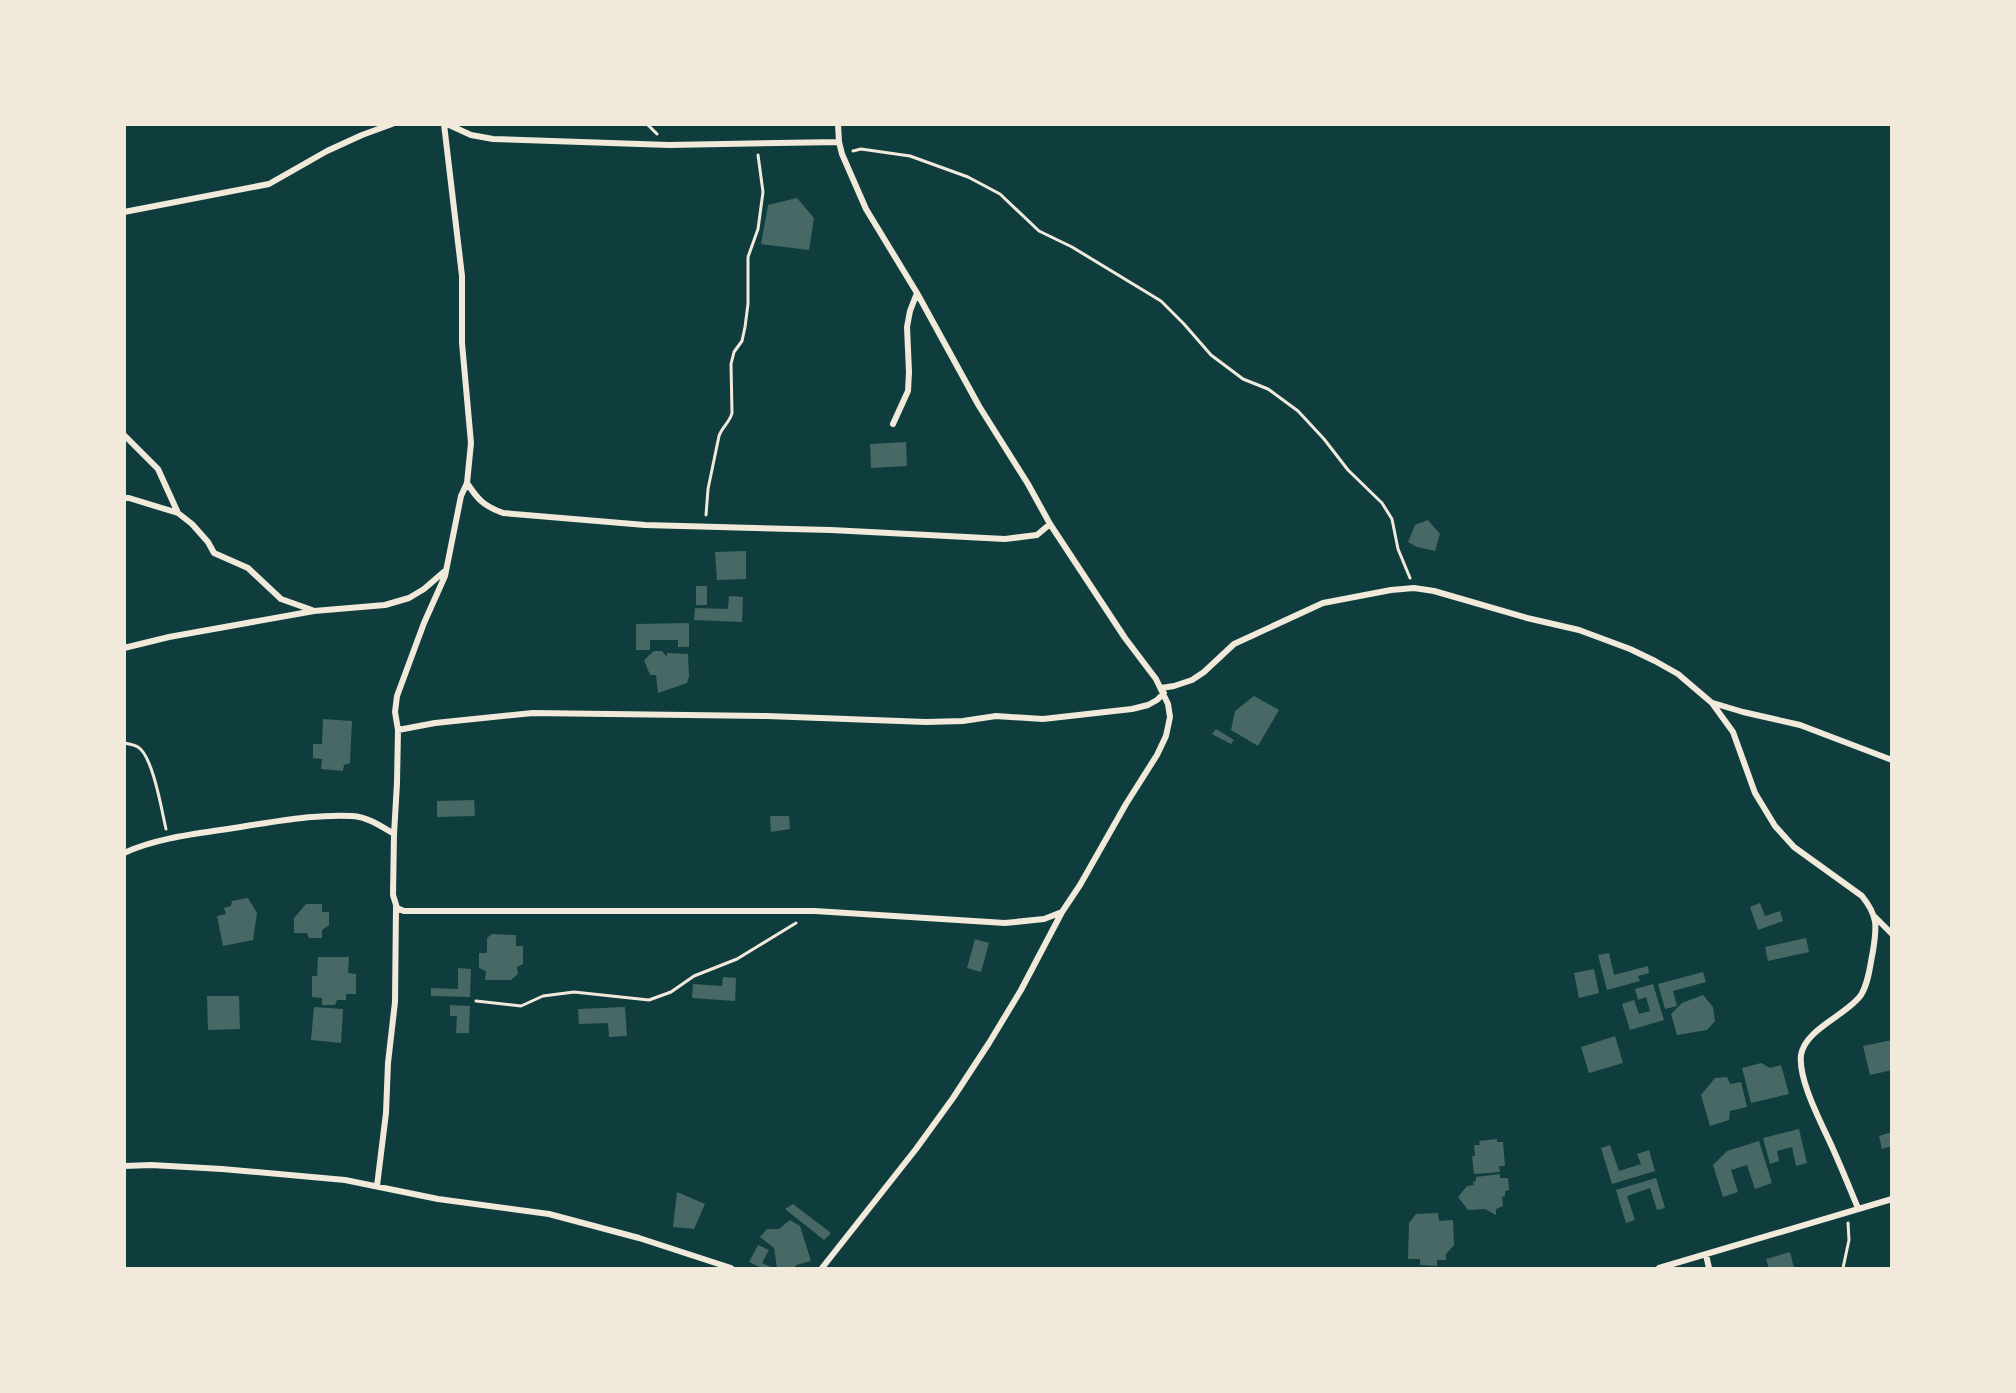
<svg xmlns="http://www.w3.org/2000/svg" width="2016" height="1393" font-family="'Exo 2',sans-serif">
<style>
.building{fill:#486865}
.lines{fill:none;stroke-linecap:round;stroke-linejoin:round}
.path{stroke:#f1e9da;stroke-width:3}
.minor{stroke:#f1e9da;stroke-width:6}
</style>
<rect width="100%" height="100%" fill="#0f3d3e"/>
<path class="building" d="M797,198l17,20 -5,32 -48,-6 7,-39z
M906,442l1,24 -36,2 -1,-24z
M1428,520l12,14 -5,17 -18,-4 -9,-5 7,-17z
M746,551v28l-29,1 -2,-28z
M696,586h11v19h-11z
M729,596l14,1 -1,25 -48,-2 1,-12 33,1z
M689,623v24h-11v-7h-28v10h-14v-26z
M654,651h8l5,6v-4l21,1 1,22 -2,7 -29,10 -2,-18h-6l-6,-15z
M1254,696l25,14 -21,36 -27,-16 4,-19z
M323,719l29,2 -2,42 -6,2 -1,6 -22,-2 1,-10 -9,-1v-14h9z
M1216,729l18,11 -3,4 -19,-10z
M474,800l1,16 -38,1v-16z
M770,816h19l1,13 -19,3z
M248,898l9,15 -4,27 -30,6 -6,-30 9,-2 -2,-6 7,-2 1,-5z
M1760,903l5,13 15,-5 3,10 -25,9 -8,-23z
M306,904h16v8h7v13l-7,5v8h-13l-2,-5h-13v-15z
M492,934l24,1v11h7v18l-6,3 1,7 -7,6h-26l1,-9 -7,-3v-15h8v-15z
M1806,938l3,14 -41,9 -3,-14z
M975,939l14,4 -8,29 -14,-4z
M1609,953l5,22 34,-9 1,7 -11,3 2,5 -33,9 -9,-35z
M318,957h31l-1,16 8,1v20h-10v6h-9l-2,5h-13v-7l-10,-1v-21h5z
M458,968l13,1 -1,28 -39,-1v-8l27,1z
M1594,969l5,24 -20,5 -5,-25z
M1703,972l3,10 -33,9 4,15 -12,3 -7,-25z
M723,977l13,1 -1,23 -43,-3 1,-14 29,2z
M1653,984l11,36 -34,10 -8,-26 12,-4 5,14 11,-3 -4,-14 -8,3 -3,-11z
M1703,995l10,12 2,14 -8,9 -30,5 -6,-21 11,-11z
M207,996h32l1,33 -32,1z
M450,1005l20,1 -1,27h-13l1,-17h-7z
M314,1007l29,2 -2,34 -30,-3z
M625,1007l2,29 -18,1 -1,-14 -29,1 -1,-15z
M1615,1036l8,27 -34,10 -8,-26z
M1892,1040v30l-22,5 -7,-29z
M1761,1063l9,5 11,-3 8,29 -38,9 -9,-35z
M1727,1077l3,7 11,-2 6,25 -17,4 -1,9 -19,6 -9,-31 14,-17z
M1799,1129l8,34 -11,3 -4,-19 -15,4 2,10 -9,3 -7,-26z
M1892,1132v14l-10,3 -3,-13z
M1497,1139v3h6l2,24h-6l1,6 -26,2 -2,-18h3l-1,-11h6l-1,-4z
M1759,1141l13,42 -17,6 -8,-24 -16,5 7,22 -15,5 -10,-32 14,-14z
M1610,1145l9,26 22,-7 -4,-10 12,-4 6,21 -43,13 -11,-36z
M1500,1174v4h8l1,12 -4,1v5l-3,1 1,9 -7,3v6l-11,-6 -17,1 -10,-13 9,-11 7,-1 -1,-3 3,-1v-4z
M1656,1178l9,30 -8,2 -7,-22 -23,8 8,24 -9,3 -10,-33z
M677,1192l28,12 -11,25 -21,-2z
M793,1204l38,29 -7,7 -39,-31z
M1438,1213l1,8 14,-1 1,25 -8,9v6h-9v6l-17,-1v-6h-12l1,-36 7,-9z
M790,1220l10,6 11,35 -15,4 -1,3h-18l-3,-20 -14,-11 7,-8h12z
M758,1245l11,5 -7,13 11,5h-11l-13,-6z
M1790,1252l4,16h-25l-3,-9z"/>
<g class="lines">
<path class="path" d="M647,124l10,10
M853,151l8,-2 49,7 58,21 32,17 39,37 33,16 89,54 23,23 27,31 32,24 25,10 30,22 26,28 24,31 34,33 10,16 6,30 12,29
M706,515l2,-26 11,-53c3,-9 11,-14 13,-23l-1,-49 3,-12 8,-11 3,-14 3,-23v-47l10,-28 5,-37 -5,-37
M124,743c5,1 11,2 14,4 15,9 24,65 28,82
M476,1001l45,5 22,-10 31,-4 75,8 22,-8 23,-16 43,-17 59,-36
M1843,1268l6,-28 -1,-17"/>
<path class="minor" d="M444,124l18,152v67l9,100 -4,40 -6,13 -16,80 -21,47 -27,73 -2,16 3,18 -1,53 -3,51 -1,61 4,13 7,3h411l190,12 39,-4 18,-7
M447,124l24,11 22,4 176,6 170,-3
M124,212l145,-28 58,-33 35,-16 30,-11
M893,424l15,-33 1,-19 -2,-45 3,-16 7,-18
M124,435l34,34 20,44 14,11 16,18 6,11 34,15 33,31 31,11
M467,483c11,17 17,23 36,30l142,12 186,5 174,9 32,-4 13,-11
M124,498h5l49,15
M124,648l45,-11 145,-26 71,-6 24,-7 15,-9 22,-19
M1161,688l13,-2 18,-6 12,-8 30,-28 89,-41 68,-13 23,-2 20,3 93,27 52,12 51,19 25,12 23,13 34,29 21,29 22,61 20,33 19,21 68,49c16,20 15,30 11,55 -3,14 -4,31 -12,44 -14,20 -56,34 -60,60 -3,26 22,71 32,94 9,20 17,40 25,59
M1713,703l30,9 57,13 92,35
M398,730l37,-7 98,-10 234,3 159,6 37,-1 33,-5 47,3 89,-10 16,-4 9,-5 7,-7
M124,853c37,-17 82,-20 122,-27 35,-5 71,-12 106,-10 16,1 29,10 42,18
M1875,917l17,17
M124,1166l27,-1 71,4 123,11 93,19 111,15 90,24 92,30
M377,1186l9,-73 2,-50 7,-61 1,-96
M1706,1255l3,13
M822,1268l94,-119 37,-51 36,-55 32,-53 41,-78 18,-27 46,-81 31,-49 9,-19 4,-19 -2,-13 -12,-25 -31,-41 -75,-114 -22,-40 -49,-78 -62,-113 -51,-84 -24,-55 -3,-12 -1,-18
M1659,1268l233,-69"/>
</g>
<rect width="2016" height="1393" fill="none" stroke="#f1e9da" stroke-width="252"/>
</svg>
